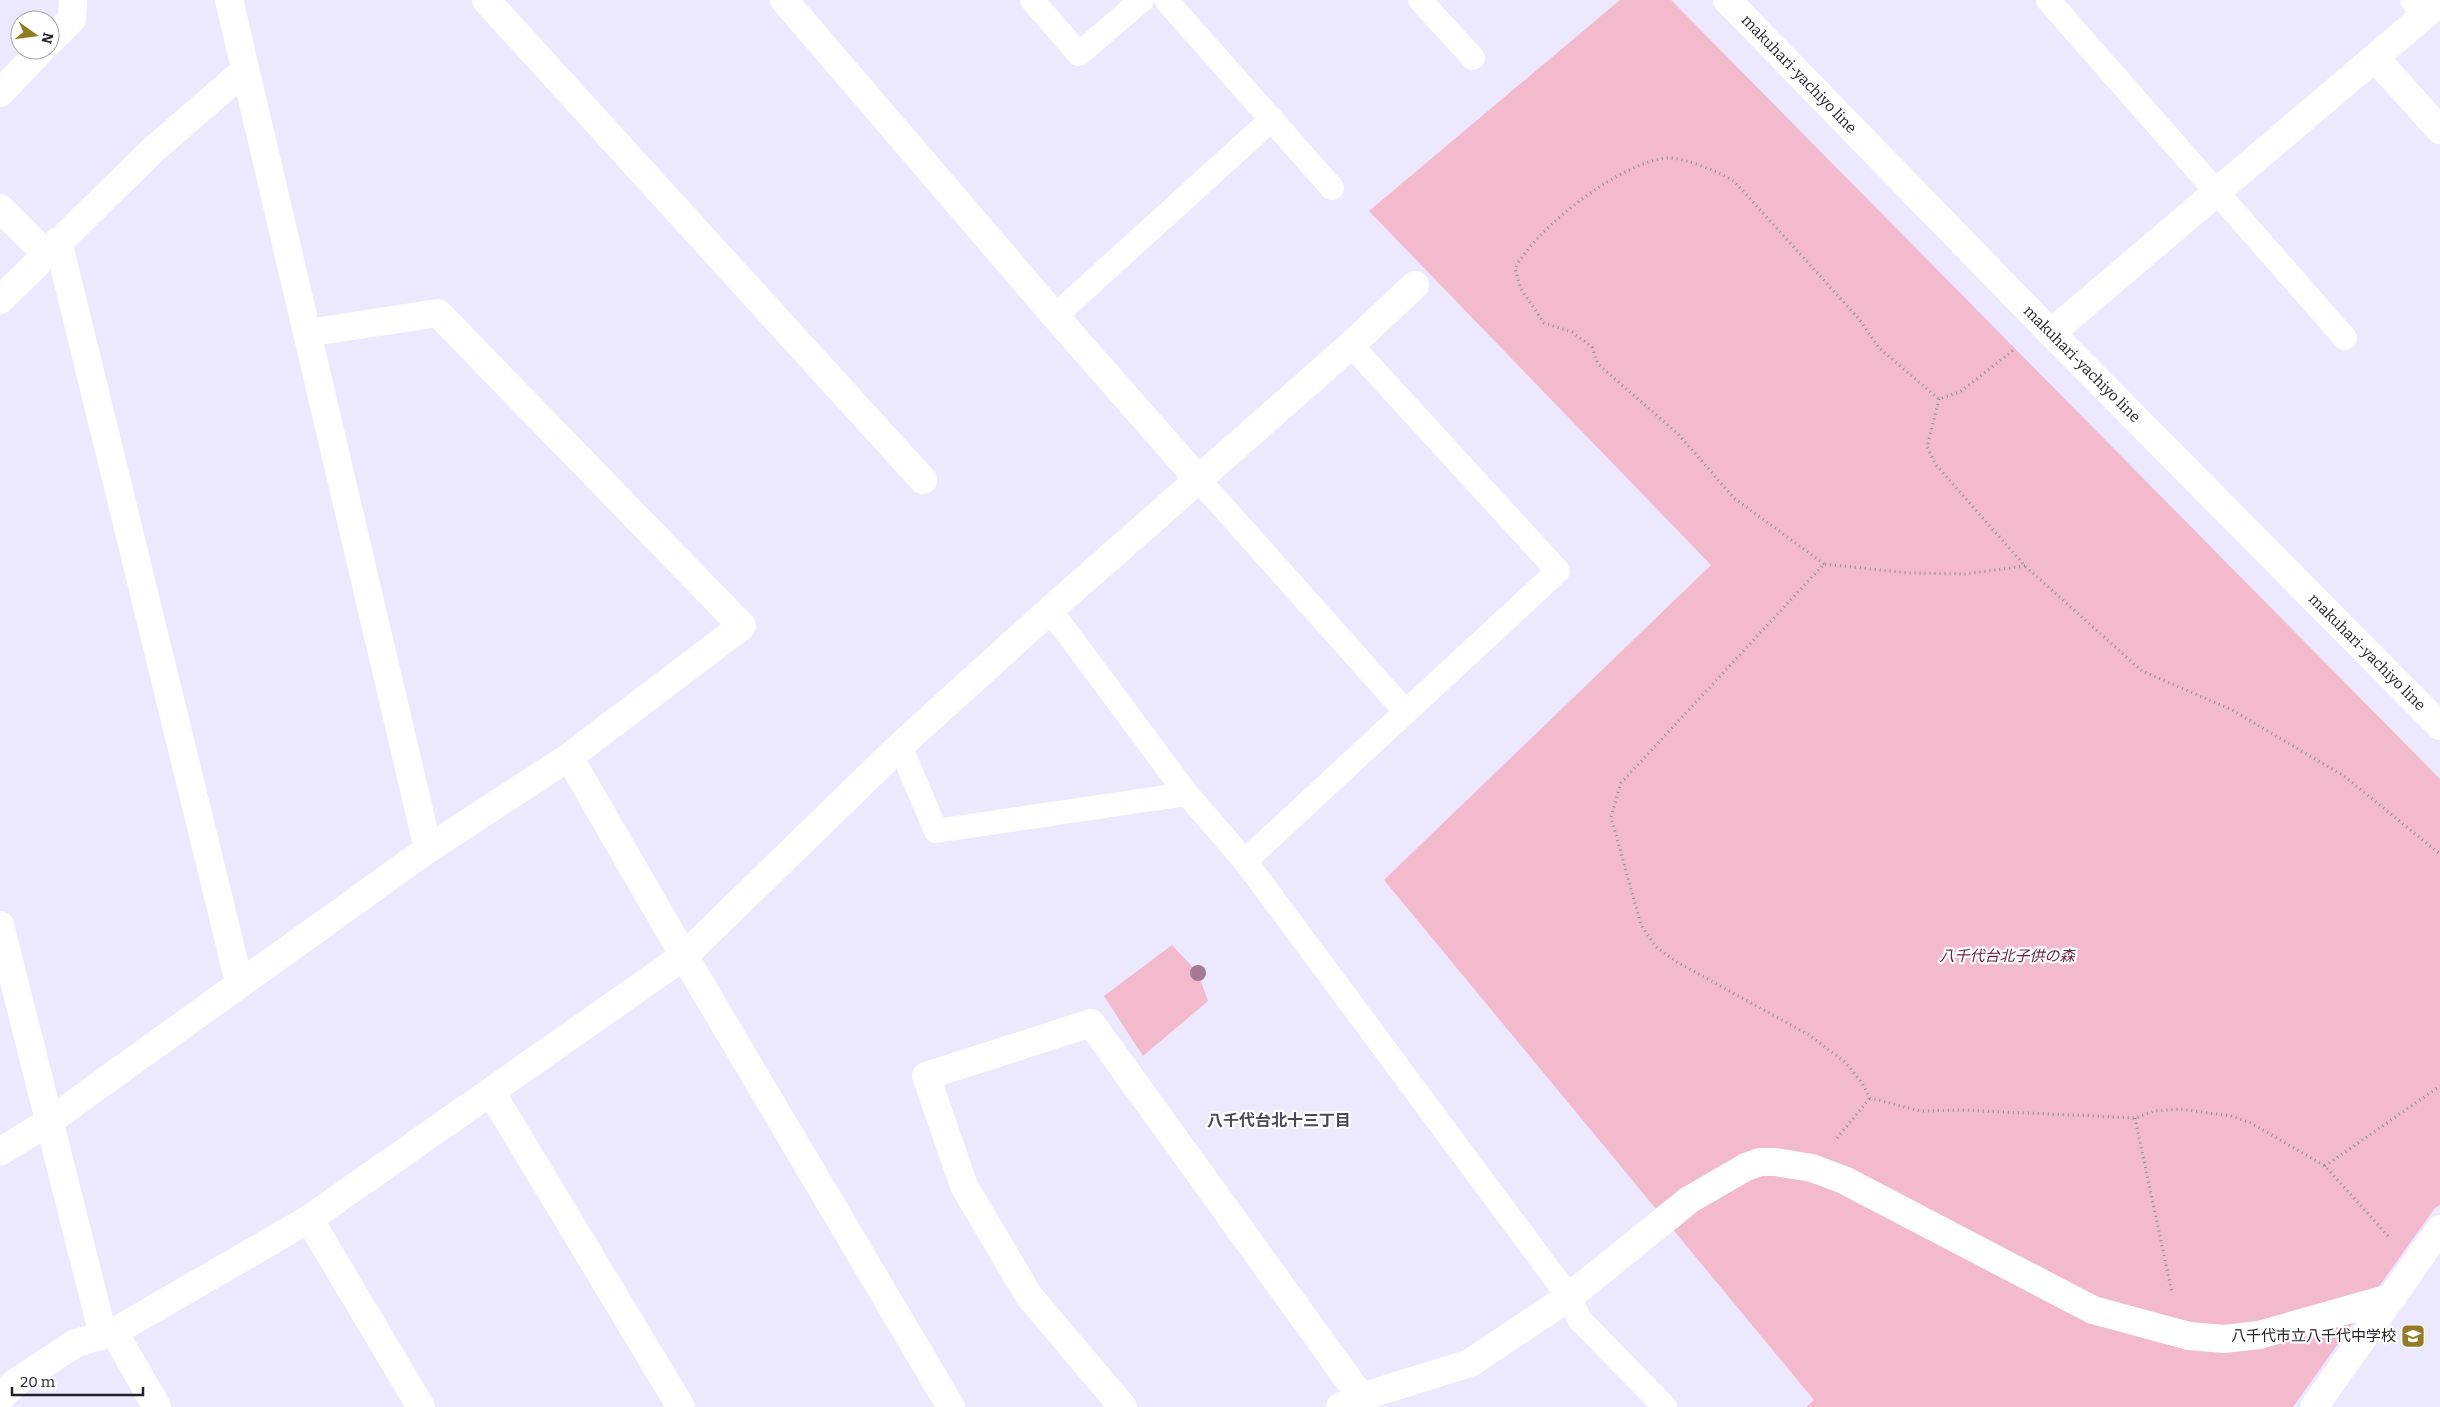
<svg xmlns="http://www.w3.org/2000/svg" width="2440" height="1407" font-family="Bitter,'Noto Sans JP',serif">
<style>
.green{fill:#f3b9cc}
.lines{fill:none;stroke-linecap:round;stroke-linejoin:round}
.path{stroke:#8b8897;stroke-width:3;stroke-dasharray:1 4;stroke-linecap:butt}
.lane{stroke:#fff;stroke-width:24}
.street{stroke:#fff;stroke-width:28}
.secondary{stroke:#fff;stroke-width:28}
.tree{fill:#a47995}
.labels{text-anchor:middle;stroke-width:4.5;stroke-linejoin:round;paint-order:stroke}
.street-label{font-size:15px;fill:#222028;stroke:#fff}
.park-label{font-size:15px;font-style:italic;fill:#6a1f3f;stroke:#fff}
.poi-label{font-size:15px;fill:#222028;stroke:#fff;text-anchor:end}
.neighbourhood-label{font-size:16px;font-weight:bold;fill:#4b4859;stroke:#fff}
</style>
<rect width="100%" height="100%" fill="#ece8fe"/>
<path class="green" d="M1620,0h51l769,779v426l-5,3 -142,199h-487l8,-7 -430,-520 327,-315 -342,-354z
M1172,945l26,28 10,28 -65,55 -39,-60z"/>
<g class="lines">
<path class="path" d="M1939,399l-12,48 9,18 89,101 117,105 90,39 112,66 96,78
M1824,564l-90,-66 -57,-65 -79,-69 -6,-17 -20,-15 -28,-9 -23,-34 -6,-20c18,-39 109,-110 154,-111 17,0 50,14 65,23l125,138 20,29 60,51 21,-7 55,-43
M2025,566l-60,8 -56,-1 -85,-9 -203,219 -10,34 30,108 15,22 21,15 132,73 36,27 17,21 8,15 50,13 41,-1 174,8 19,-7 26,-2 51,7 20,7 74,43 64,71
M2135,1118l37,175
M1837,1138l33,-40
M2325,1166l115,-80"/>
<path class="lane" d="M1032,0l47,54 63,-54
M1166,0l166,188
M1420,0l53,58
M2048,0l297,338
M2412,0l14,15
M1055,316l217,-197
M1199,480l206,231
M1050,610l137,184 58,67 324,436 11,23 85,87
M900,746l36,85 251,-37
M1245,861l313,-290 -207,-226"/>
<path class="street" d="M229,0l199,849
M486,0l437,480
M784,0l271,316 144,164
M50,41l22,-22 1,-19
M2375,58l65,72
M0,93l41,-43
M0,208l46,46
M58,241l181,741
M0,300l153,-150 91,-79
M2051,333l389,-331
M569,757l115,199 267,451
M0,925l103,410
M491,1092l190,315
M0,1152l48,-30 380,-273 141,-92 173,-131 -304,-313 -131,20
M309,1219l112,188
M114,1332l43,75
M0,1398l16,-16 60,-39 38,-11 195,-113 375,-263 216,-210 150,-136 301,-265 64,-60
M1123,1407l-94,-111 -65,-110 -38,-110 165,-53 270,374
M1340,1407l21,-10 109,-34 99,-66 120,-97 57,-33 14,-5h15l37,6 32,12 249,130 96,26 35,3 35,-4 134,-38
M2314,1407l126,-178"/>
<path class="secondary" d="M1727,0l324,333 389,393"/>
</g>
<circle class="tree" cx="1198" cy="973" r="8"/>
<defs>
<g id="school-square" transform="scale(1.25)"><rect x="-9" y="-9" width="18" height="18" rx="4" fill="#937b22" stroke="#fff"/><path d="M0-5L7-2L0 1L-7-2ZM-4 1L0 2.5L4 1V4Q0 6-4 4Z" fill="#fff"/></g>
</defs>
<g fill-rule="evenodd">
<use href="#school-square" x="2413" y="1336"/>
</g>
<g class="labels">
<g class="street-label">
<text transform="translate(1799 74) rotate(46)" y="5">makuhari-yachiyo line</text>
<text transform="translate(2082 364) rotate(45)" y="5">makuhari-yachiyo line</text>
<text transform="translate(2367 652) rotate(45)" y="5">makuhari-yachiyo line</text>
</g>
<g class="park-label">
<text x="2007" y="961">八千代台北子供の森</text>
</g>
<g class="poi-label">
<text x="2396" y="1341">八千代市立八千代中学校</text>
</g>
<g class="neighbourhood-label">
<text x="1279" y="1126">八千代台北十三丁目</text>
</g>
</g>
<g transform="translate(35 35) rotate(104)"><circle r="24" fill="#ffffff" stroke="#a7a6a9"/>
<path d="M0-4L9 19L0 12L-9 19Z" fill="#937b22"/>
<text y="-8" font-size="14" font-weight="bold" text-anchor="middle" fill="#222028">N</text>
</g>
<path d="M12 1387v8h131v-8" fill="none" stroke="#222028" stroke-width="2.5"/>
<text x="20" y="1387" font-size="15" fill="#222028" stroke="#ffffff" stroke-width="4" paint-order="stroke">20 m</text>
</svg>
